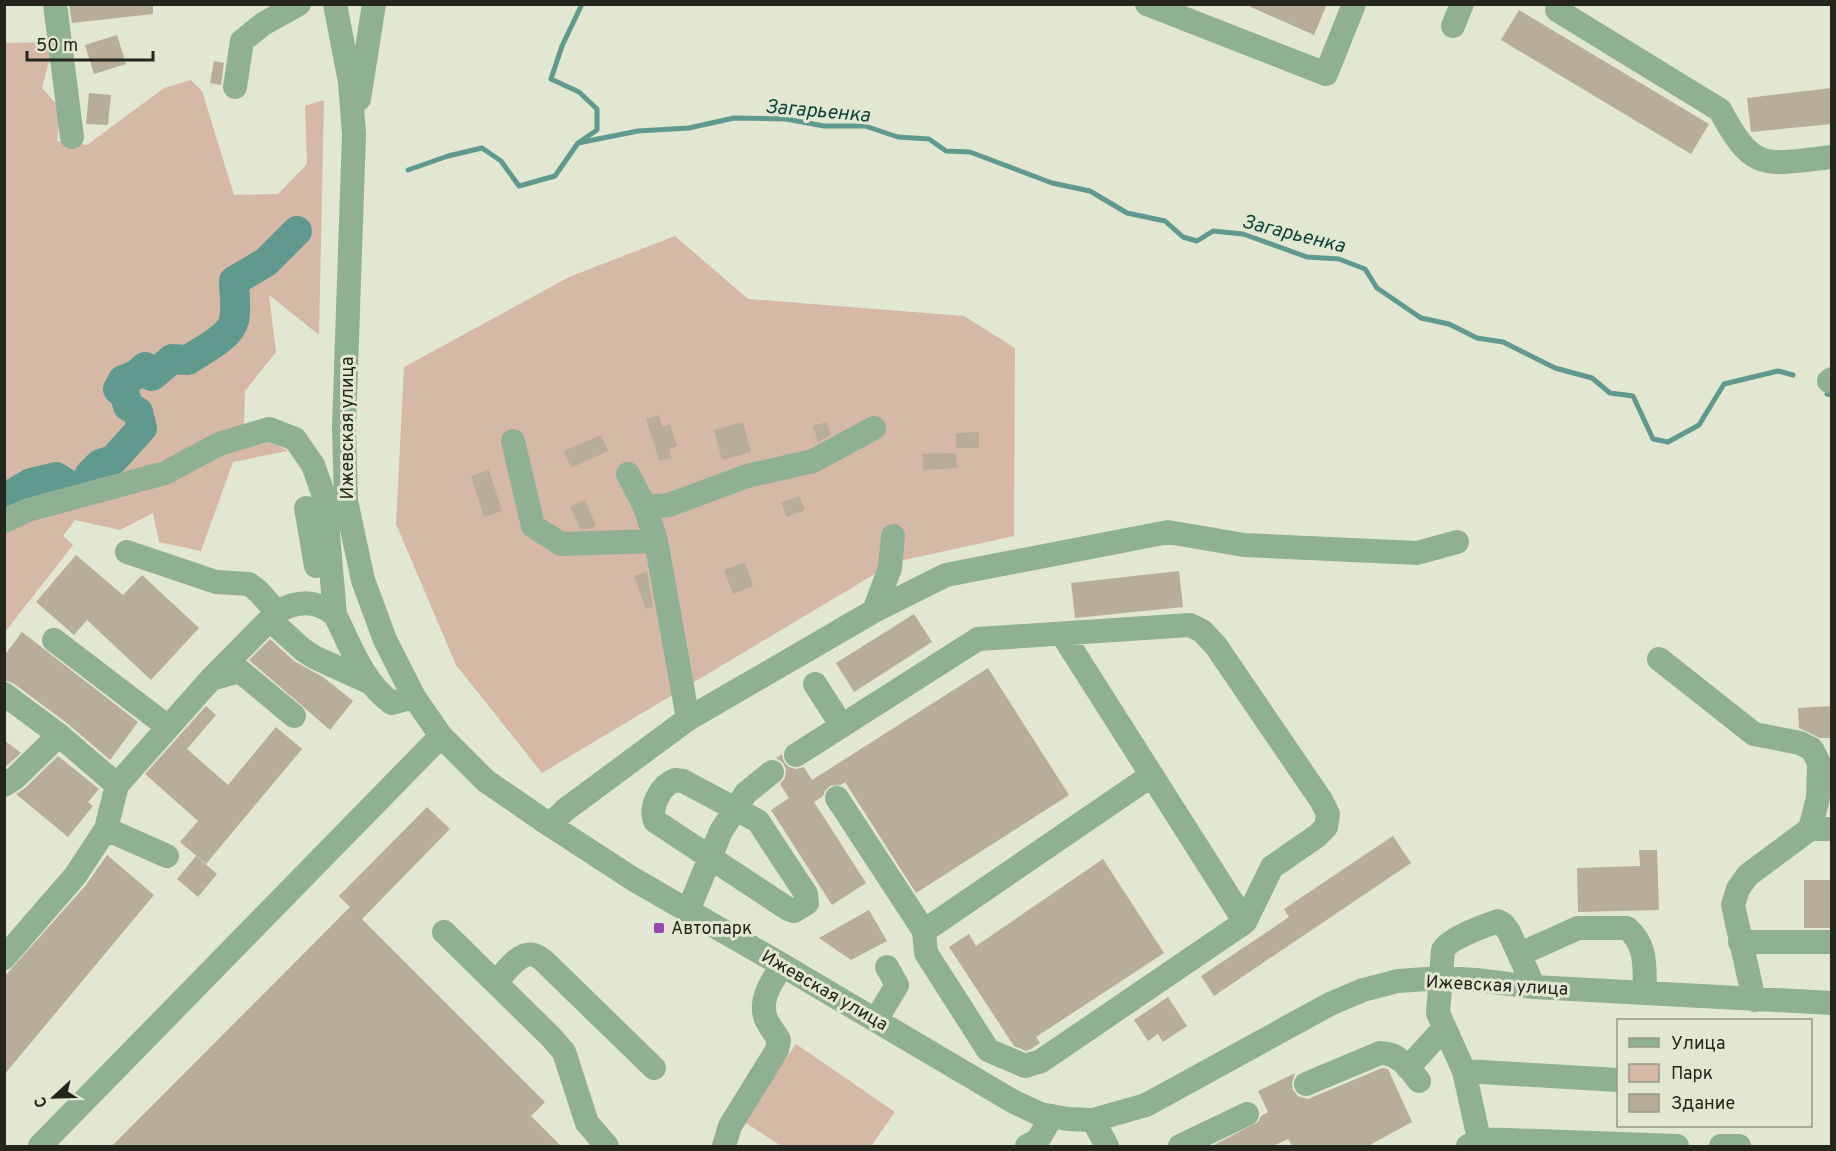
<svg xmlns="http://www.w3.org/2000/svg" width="1836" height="1151" font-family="Overpass,sans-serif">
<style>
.green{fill:#d6b8a7}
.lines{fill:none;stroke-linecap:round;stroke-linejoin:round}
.stream{stroke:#609a8f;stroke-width:5}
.river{stroke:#609a8f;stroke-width:30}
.building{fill:#b7ad99}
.minor{stroke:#8fb093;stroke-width:24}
.poi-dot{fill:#9846b6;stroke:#e2e7d1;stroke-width:2}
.labels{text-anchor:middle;stroke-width:6;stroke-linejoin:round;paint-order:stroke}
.street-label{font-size:18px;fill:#24251d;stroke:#e2e7d1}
.poi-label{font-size:18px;fill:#24251d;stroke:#e2e7d1;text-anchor:start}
.water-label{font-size:20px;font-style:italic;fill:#0d433b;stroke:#e2e7d1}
</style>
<rect width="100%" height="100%" fill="#e2e7d1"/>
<path class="green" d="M54,42l-12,46 19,21 -4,32 30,4 77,-57 27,-8 11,11 32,104 44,-1 29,-30 -2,-58 19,-6 -5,235 -50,-40 7,57 -31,39 -1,36 44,24 -55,11 -32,89 -42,-9 -6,-29 -33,17 -45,-10 -12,16 10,9 -68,87v-589z
M675,236l73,63 216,17 51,32 -1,188 -119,26 -353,211 -86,-108 -60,-141 8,-157 165,-90z
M796,1044l99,68 -24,34h-90l-38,-25z"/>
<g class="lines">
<path class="stream" d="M578,143l60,-12 51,-3 45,-10 52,1 38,7h41l33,11 31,2 17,12 24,1 82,31 38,8 37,22 38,8 18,16 14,4 16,-10 30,3 64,23 32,2 26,10 12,19 44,30 28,6 28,14 26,4 52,26 37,10 18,15 23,3 20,43 15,3 31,-17 25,-41 54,-13 15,4
M408,170l40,-14 34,-8 19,13 18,25 36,-10 23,-33 19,-13v-21l-18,-17 -28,-13 11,-33 20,-42
M1827,394l5,1"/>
<path class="river" d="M4,496l8,-2 19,-11 25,-6 16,10h11l7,-13 10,-10 13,-4 29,-32 -4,-16 -10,-6 -3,-11 -7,-6 5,-9 13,-5 9,-8 7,9 20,-17 16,1c14,-10 43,-23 46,-40 3,-12 0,-27 0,-39l32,-19 31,-31"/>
</g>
<path class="building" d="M69,4h84v10l-81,9z
M1244,4h83l-13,31z
M1519,10l190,114 -18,30 -190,-114z
M117,35l9,29 -32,10 -9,-29z
M214,61l10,2 -3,22 -11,-2z
M1832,88v36l-81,8 -4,-34z
M89,93l22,2 -3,30 -22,-1z
M659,415l3,12 8,-3 7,22 -8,3 2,9 -12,3 -13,-42z
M743,422l8,30 -29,8 -8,-30z
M827,422l4,13 -13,7 -5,-16z
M979,432v16h-23v-15z
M601,435l7,16 -37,17 -7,-17z
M956,453l1,15 -34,2 -1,-16z
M489,470l13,41 -18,6 -13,-41z
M799,496l6,14 -18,7 -6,-14z
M585,500l11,26 -7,3h-9l-10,-22z
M76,555l47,40 19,-20 57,53 -48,52 -64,-60 -13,15 -38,-33z
M745,562l8,24 -20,8 -9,-24z
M1179,571l4,36 -108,11 -4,-35z
M647,572l6,35 -7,2 -12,-33z
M914,614l18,28 -78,50 -18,-29z
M22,632l116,90 -28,38 -42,-36 -55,-41 -9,-3v-24z
M270,639l24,22 29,16 30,24 -23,29 -81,-70z
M988,668l81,127 -153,98 -71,-111 -4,3 -11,1 -5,5 -2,5 -9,6 52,81 -34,22 -61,-95 18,-12 -9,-14 5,-6 1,-9 -3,-6 -7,-5 6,-4 2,8 5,5 7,2 8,-2 8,13z
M206,706l10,9 -29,34 41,36 48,-58 26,22 -96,115 -26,-22 18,-21 -53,-47z
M1832,706v32h-12l-21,-10 -1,-20z
M4,740l17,13 -17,15z
M58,756l41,33 -11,13 5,4 -25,31 -52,-43 9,-6z
M427,807l23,22 -88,90 183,183 -14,14 30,30h-449l238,-239 -11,-11z
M1393,836l18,27 -197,133 -13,-20 88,-59 -5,-8z
M1639,850h18l2,60 -81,2 -1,-44 63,-2z
M107,855l47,40 -150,180v-98l82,-92z
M196,856l21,18 -19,23 -21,-18z
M1103,859l61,94 -128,84 4,6 -9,6 -5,2 -12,-5 -65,-99 20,-13 7,12z
M1804,880h28v48h-28z
M869,910l18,31 -36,19 -32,-22z
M1168,997l19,29 -24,16 -5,-8 -10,7 -14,-21z
M1382,1068l6,1 24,53 -44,24h-76l-4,-7 -15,7h-61l46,-24 3,-6 7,-4 -10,-21 37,-18 -3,10 1,7 5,6 10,3z"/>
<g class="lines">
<path class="minor" d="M55,4l17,133
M335,4l15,78 4,52 -10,293 2,74 17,79 22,60 29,57 27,39 45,45 64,44 83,54 149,86 232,137 26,12 28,5 25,1 53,-15 184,-101 33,-14 35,-9 43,-3 35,2 58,7 298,16
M1147,4l179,70 28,-70
M1559,4l-2,6 163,100c34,64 45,54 112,47
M1453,26l9,-22
M235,87l7,-46 21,-17 36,-20
M359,99l15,-95
M1829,381l3,-2
M513,441l20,85 28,18 95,-3
M628,474l17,33 11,34 32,178
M645,507l24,-2 78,-29 66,-15 61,-33
M306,508l10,58
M4,521l24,-11 137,-37 54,-29 50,-15 26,10 18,26 12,34 10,116
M127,552l89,30 33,2 9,7 19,21
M874,611l16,-43 3,-32
M279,628l23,21 12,8 55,25
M1062,634l183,288
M54,640l114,87
M1659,659l95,75 46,9 12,6 7,14 -1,35 -8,31
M211,679l29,-8 54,45
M815,684l27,42
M4,694l55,41 58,50
M796,755l182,-116 212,-14 12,6 14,15 105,154 7,14 -2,13 -9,9 -45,31 -27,55 -204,139 -16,5 -37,-16 -62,-97 -2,-22 228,-156
M675,780l8,1 75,40 48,73 1,9 -13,8 -6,-2 -133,-88c-6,-14 6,-36 20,-41z
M4,785l11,-7 44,-43
M837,798l87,133
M550,825l15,-15 123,-91 186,-108 72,-36 222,-43 76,13 173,8 40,-11
M106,829l61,27
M688,911l33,-80 25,-38 26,-21
M444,932l107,105 13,15 23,71 20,23
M1740,942h92
M1529,950l49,-22h49c21,18 17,40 18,65
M4,958l71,-82 31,-47 11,-44 94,-106 66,-67c21,-12 40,-12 58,3 16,31 28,68 57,88l22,-6
M496,982c9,-9 23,-31 38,-27 4,1 9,5 12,8l108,105
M1754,1000l-21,-95 5,-16 10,-14 62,-46h22
M876,1020l21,-35 -10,-18
M1408,1068l36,-40
M1464,1071l154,9
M1306,1084l74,-31c19,0 29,15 39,28
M1093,1120l14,26
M1479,1139l198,7
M40,1146l401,-410
M724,1146l6,-20 47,-76 2,-10c-4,-7 -10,-14 -13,-21 -8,-20 7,-38 16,-54
M1027,1146l11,-6 14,-24
M1180,1146l67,-32
M1468,1146l11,-7 -15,-68 -26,-58 5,-63c7,-12 41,-24 55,-29l5,3 6,8 25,55
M1721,1146h18"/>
</g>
<rect class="poi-dot" x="653" y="922" width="12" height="12" rx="3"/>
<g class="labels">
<g class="street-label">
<text transform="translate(347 428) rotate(-90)" y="6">Ижевская улица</text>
<text transform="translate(1497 985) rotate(3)" y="6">Ижевская улица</text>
<text transform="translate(825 990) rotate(30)" y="6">Ижевская улица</text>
</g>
<g class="poi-label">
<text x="671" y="934">Автопарк</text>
</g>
<g class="water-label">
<text transform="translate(818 110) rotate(5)" y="7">Загарьенка</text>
<text transform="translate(1294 233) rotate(14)" y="7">Загарьенка</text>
</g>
</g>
<rect width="1836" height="1151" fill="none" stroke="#24251d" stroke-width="12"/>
<rect x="1617" y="1019" width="195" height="108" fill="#e2e7d1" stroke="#969989" stroke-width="1.5"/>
<rect x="1629" y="1038" width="30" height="9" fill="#8fb093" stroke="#969989" stroke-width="1.5"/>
<text x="1671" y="1049" font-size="18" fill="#24251d">Улица</text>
<rect x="1629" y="1064" width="30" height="18" fill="#d6b8a7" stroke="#969989" stroke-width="1.5"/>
<text x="1671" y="1079" font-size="18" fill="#24251d">Парк</text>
<rect x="1629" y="1094" width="30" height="18" fill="#b7ad99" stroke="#969989" stroke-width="1.5"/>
<text x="1671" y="1109" font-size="18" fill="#24251d">Здание</text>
<g transform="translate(54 1097) rotate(248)" stroke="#e2e7d1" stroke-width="4.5" paint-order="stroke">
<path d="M0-4.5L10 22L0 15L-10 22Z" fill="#24251d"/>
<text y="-9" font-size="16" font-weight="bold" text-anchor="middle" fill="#24251d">С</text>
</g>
<path d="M27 51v9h126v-9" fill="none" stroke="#24251d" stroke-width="3"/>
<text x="36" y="51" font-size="18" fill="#24251d" stroke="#e2e7d1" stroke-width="4.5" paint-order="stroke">50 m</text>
</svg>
